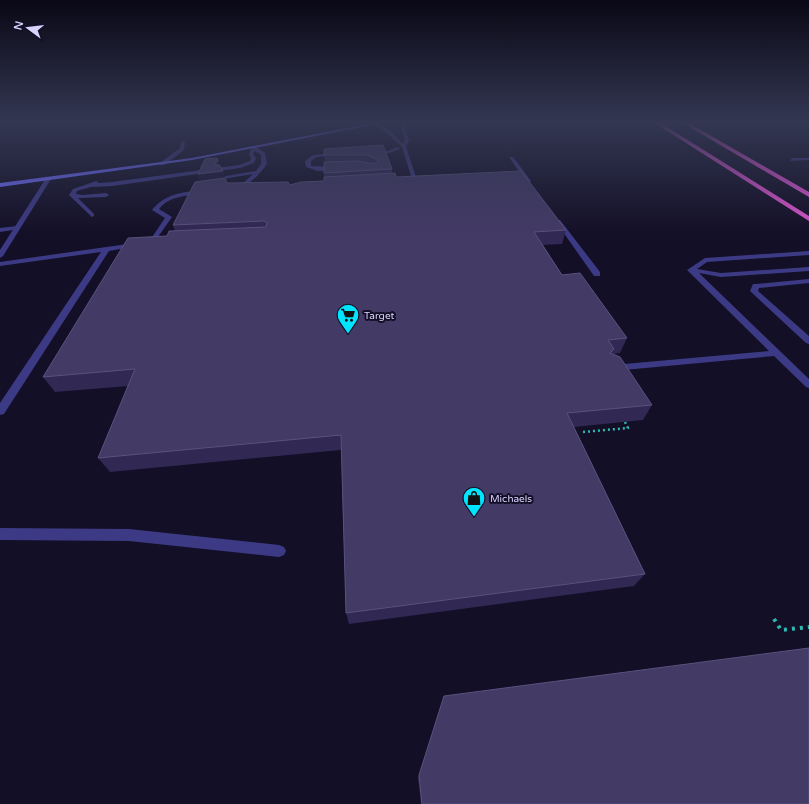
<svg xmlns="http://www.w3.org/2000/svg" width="809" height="804" font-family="'Varela Round',sans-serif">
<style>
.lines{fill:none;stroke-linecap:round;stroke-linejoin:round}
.path-far1{stroke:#2fb8b0;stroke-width:2.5;stroke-dasharray:2 3;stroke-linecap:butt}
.path{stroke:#2fb8b0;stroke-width:4;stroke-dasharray:3 5;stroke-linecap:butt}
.service{fill:#3d3a85;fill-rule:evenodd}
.minor{fill:#3d3a85;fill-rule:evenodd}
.secondary{fill:#6f6bff;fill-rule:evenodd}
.trunk{fill:#e055d1;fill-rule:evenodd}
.wall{fill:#312854}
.shaded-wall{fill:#1d163a}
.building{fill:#433a66;stroke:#5a527e}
.labels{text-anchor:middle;stroke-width:4;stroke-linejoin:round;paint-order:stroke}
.poi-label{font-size:10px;fill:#d9d4ff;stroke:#130f26;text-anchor:start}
</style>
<rect width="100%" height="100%" fill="#130f26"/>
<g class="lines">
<path class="path-far1" d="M583,432l45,-4 -3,-6"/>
<path class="path" d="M774,619l7,11 28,-3"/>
<path class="service" d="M372,122c12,0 23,13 31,22l2,-4 -4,-12 2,-6h4l-2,6 4,12 -3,7 12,36 -5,-1 -11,-35 -14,-13z
M181,141l4,1 -1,8 -20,15h-4v-2l20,-15z
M252,147h4l9,6 2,11c-9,12 -17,21 -31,25l-3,-2 10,-4 10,-9 -30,5 -3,-2 36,-6 5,-7v-9l-6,-4 -2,3 3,4 -2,5 -14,5 -128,18 -21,1 -14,4 -1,3 7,1 23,-2 3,2 -3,2 -28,1 16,16v2l-2,1 -23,-22 4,-6 23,-8 3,2 13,-1 127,-17 11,-4 1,-3 -2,-4z
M398,147l2,2 -11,4h-17l-2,-1 2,-1h16z
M336,153l2,2 -22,2 -5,4v5l25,1 2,1v2l-20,1 -12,-4 -1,-6 8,-6z
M509,157h4l18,24 -1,1h-4z
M792,158h17v2l-19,1z
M202,190l3,2 -1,1c-16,3 -34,2 -45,16l13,8 -19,27h-4l-1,-1 17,-25 -13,-8c12,-16 31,-18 50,-20z
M556,220h4l40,52v4h-6l-38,-54z
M17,226l2,1v2l-19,3v-4z
M135,243l3,2 -1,1 -28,5 -105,163 -4,1v-12l101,-151 -101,14v-4z
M809,251v4l-102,7 -10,7 24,4 88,-6v4l-88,6 -22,-4 110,106v9l-3,-1 -32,-31 -161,15 -5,-3 5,-3 156,-14 -82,-81 18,-12z
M809,279v4l-50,5 -1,3 51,45v8l-3,-1 -56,-52 3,-7h3z
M0,528l129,1 150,16 5,2 2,4 -2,4 -5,2 -150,-16 -129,-1z"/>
<path class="minor" d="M46,178l5,1 -48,77 -3,2v-8z"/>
<path class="secondary" d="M378,122h10l-196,38 -192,27v-4l192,-25z"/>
<path class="trunk" d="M653,122h6l150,94v5z
M681,122h6l122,70v5z"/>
</g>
<path class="wall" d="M383,145l9,24v5l4,3 170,53 -4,14 -19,1 19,30 65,63 -7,15 -8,1 40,51 -9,15 -69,7 71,147 -11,12 -285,38 -3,-11 -5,-163 -231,22 -12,-14 30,-72 -73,6 -12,-15 124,-141 8,-5 -2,-6 27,-43 -2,-8 20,-13 5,10 2,7 2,5 63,2 34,-4v-8l1,-11 -1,-7z
M444,696l365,108h-388l-3,-26z"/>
<path class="shaded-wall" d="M218,161l3,10h2l4,14 -25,4 -4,-15z"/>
<path class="building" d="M383,145l9,24 -68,4v-11l33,-1 17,3 5,-3 -11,-6h-44v-6z
M217,158l1,3 -4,2 6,3 3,5 -25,3 7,-15z
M521,171l45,59 -32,2 28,43 18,-2 47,65 -19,2 6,9 -4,4 10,4 32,48 -85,8 78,161 -299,39 -5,-178 -243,23 37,-89 -92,8 85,-139 39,-2 2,-5 97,-4 1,-4 -3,-2 -91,4 22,-43 30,-4 2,5 61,-1 2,3 11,-3 23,-1v-4l71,-4 1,4z
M809,648v156h-387l-3,-29 25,-79z"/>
<linearGradient id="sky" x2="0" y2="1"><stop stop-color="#0a0815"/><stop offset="0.52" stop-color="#333752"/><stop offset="1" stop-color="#333752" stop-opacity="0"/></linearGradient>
<rect width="809" height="235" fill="url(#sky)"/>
<defs>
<g id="supermarket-pin" transform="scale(1.15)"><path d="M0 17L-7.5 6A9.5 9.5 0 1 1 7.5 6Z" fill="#00e5ff" stroke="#130f26"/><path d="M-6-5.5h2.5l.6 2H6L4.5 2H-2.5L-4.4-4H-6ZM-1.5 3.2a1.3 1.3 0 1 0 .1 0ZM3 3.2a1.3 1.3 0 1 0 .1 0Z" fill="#111"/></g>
<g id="shop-pin" transform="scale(1.15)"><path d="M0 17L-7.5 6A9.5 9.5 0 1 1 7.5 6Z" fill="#00e5ff" stroke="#130f26"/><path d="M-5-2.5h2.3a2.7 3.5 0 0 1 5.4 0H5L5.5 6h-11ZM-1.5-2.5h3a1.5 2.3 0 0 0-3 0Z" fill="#111"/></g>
</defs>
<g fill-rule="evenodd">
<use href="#supermarket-pin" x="348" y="315"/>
<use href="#shop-pin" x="474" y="498"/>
</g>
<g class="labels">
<g class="poi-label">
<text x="364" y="319">Target</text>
<text x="490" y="502">Michaels</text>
</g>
</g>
<g transform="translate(28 28) rotate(285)" stroke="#130f26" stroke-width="3" paint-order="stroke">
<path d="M0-3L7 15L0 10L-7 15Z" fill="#d9d4ff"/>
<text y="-6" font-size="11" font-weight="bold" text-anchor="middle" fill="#d9d4ff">N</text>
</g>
</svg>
